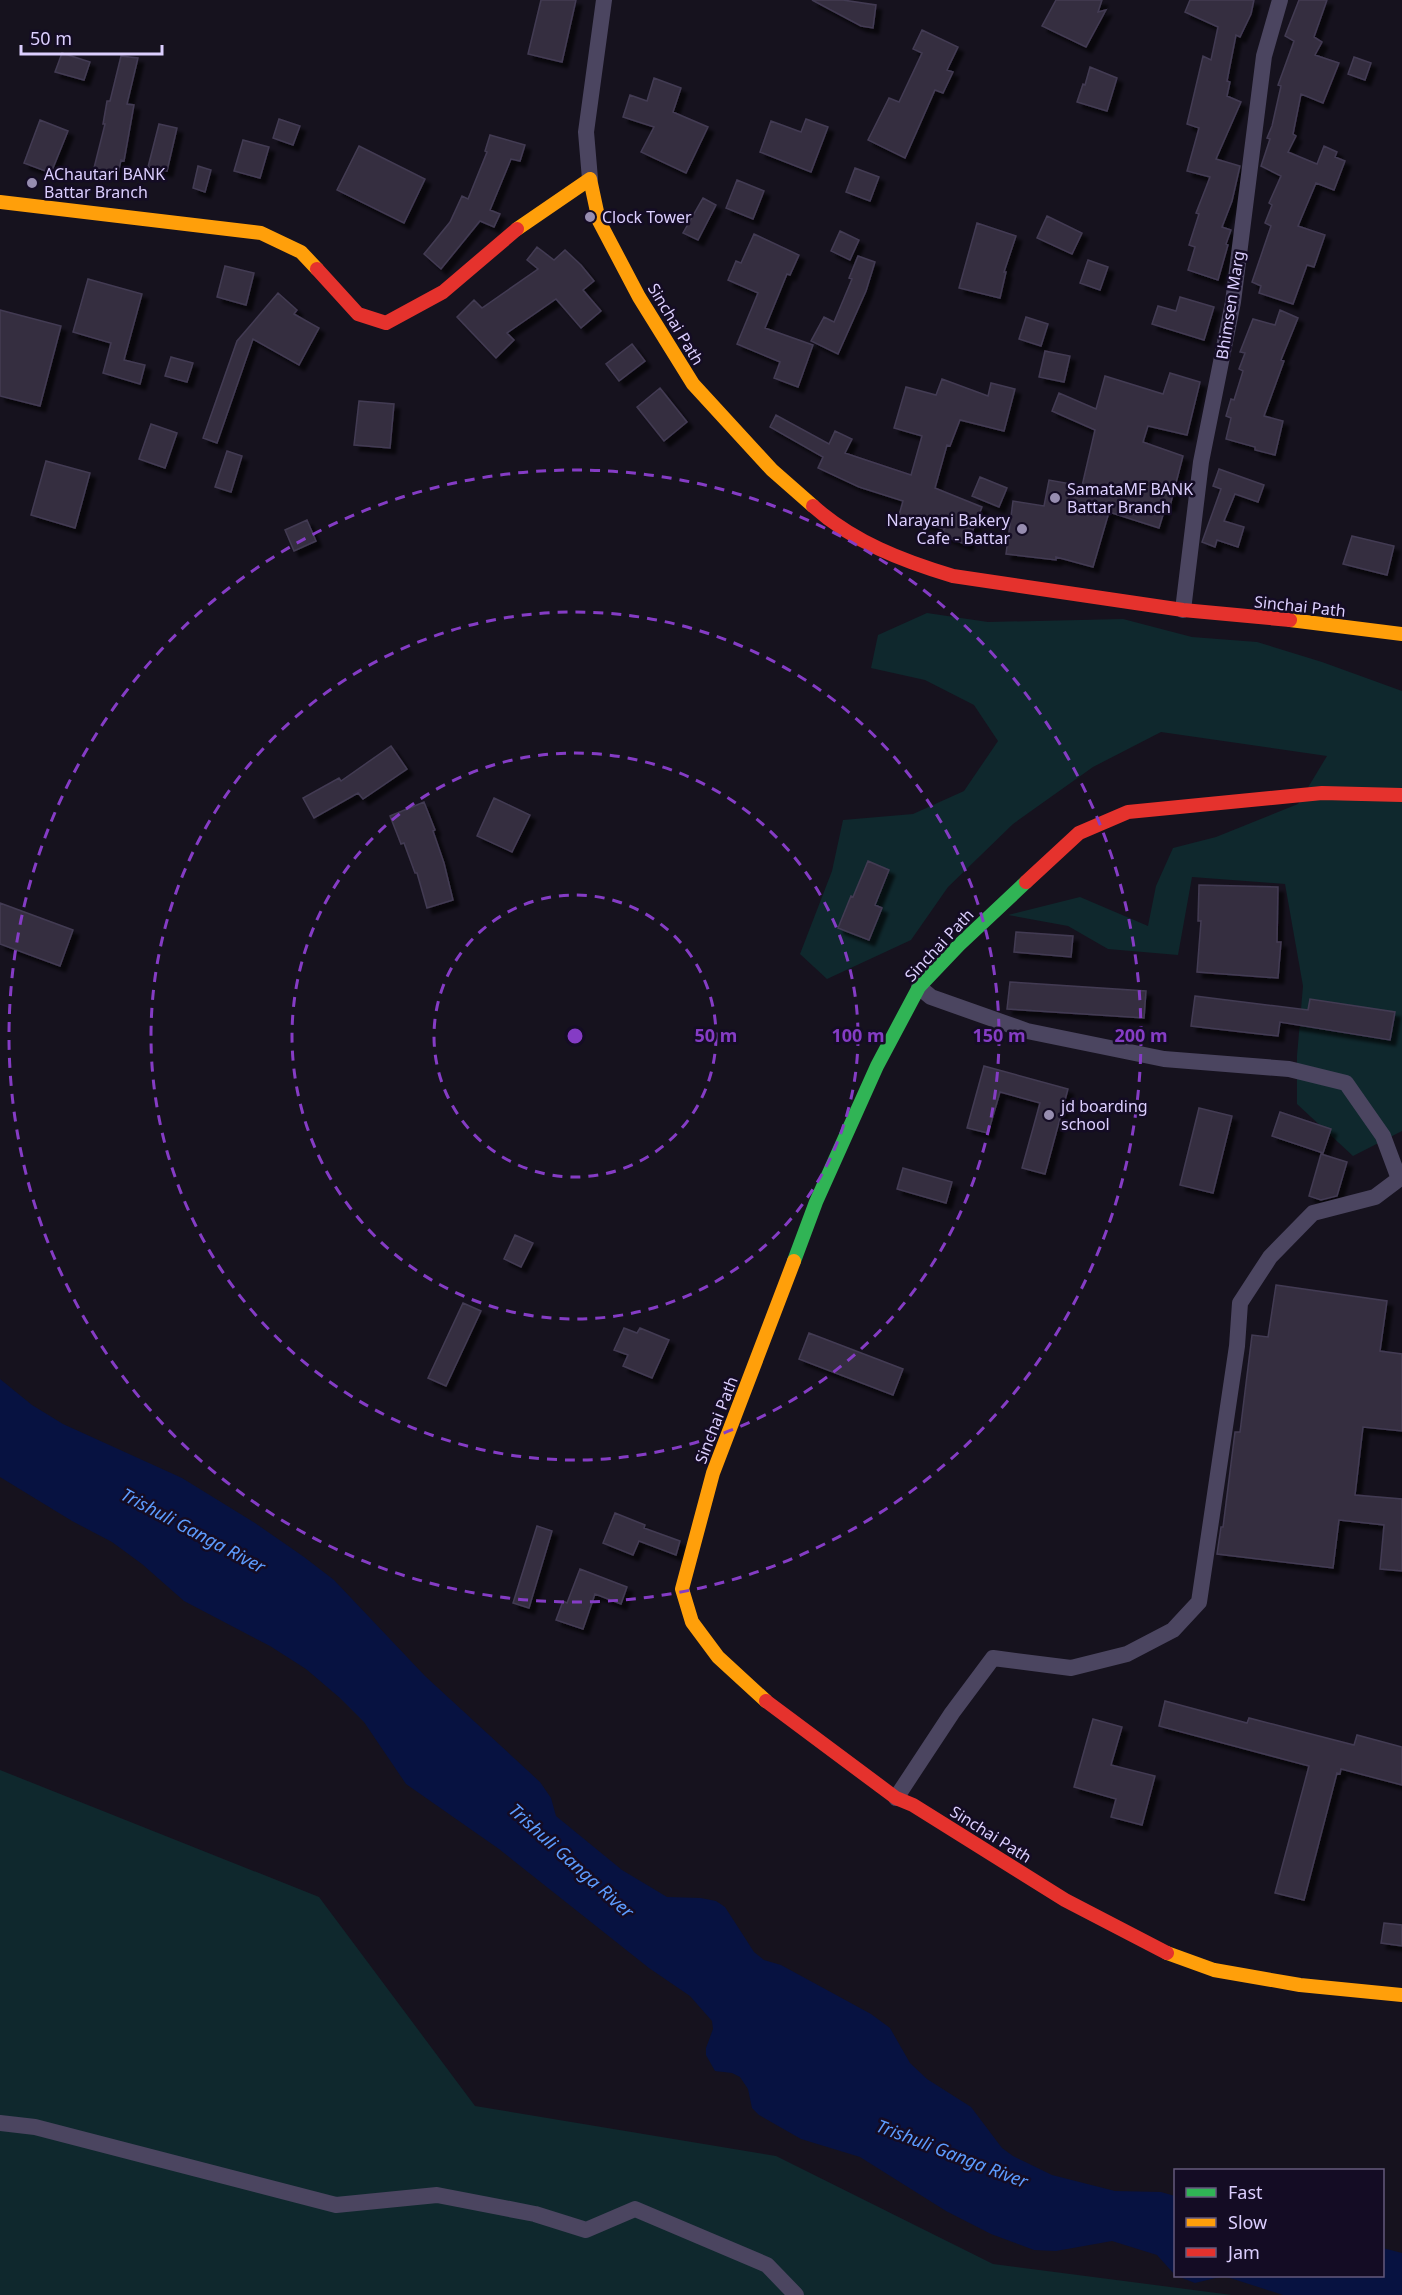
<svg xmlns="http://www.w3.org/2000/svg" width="1402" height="2295" font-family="'Noto Sans',sans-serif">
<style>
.green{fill:#0f282d}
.water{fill:#071241}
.building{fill:#352f41;stroke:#433b53;stroke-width:1.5;filter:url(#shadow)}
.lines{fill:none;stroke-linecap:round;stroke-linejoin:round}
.street{stroke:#4b4560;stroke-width:16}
.fast{stroke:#30b455;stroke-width:14}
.slow{stroke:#ff9f0a;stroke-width:14}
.jam{stroke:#e5322d;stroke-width:14}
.ring{fill:none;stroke:#853cc5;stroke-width:3;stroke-dasharray:10 8}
.poi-dot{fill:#978db0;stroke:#140c24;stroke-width:2}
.labels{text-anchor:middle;stroke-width:5;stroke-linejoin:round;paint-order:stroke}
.poi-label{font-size:16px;fill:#dccfff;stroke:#140c24;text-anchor:start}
.street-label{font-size:16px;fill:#dccfff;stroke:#140c24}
.water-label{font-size:18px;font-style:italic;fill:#5d9cff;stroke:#140c24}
.centre{fill:#853cc5;stroke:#140c24;stroke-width:3}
.ring-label{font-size:18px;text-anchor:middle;font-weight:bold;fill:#853cc5;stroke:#140c24;stroke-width:5;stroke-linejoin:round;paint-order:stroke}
</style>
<defs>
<filter id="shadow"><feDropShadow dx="5.5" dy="5.5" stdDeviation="1.5" flood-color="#0009"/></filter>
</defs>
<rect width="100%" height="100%" fill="#16121e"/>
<path class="green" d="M927,613l61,9 135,-3 69,18 65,5 65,20 80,29v440l-49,25 -56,-52v-48l6,-70 -18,-102 -93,-7 -14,78 -70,-6 -40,-23 -60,-11 72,-18 68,29 8,-40 17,-38 43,-11 82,-33 29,-48 -166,-24 -68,35 -80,57 -65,63 -37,53 -84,39 -27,-25 32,-83 11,-51 70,-6 51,-23 34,-50 -24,-36 -49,-25 -54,-12 7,-33z
M0,1770l319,127 156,209 301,50 217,108 239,31h-1232z"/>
<path class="water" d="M0,1379l32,26 31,19 119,54 73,45 49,34 30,23 91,96 115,106 11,16 5,18 66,54 45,27 34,1 15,3 9,6 29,45 10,8 17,5 90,49 19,14 20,35 17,16 44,28 31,41 11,8 39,19 63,16 46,1 14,4v79l-18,-20 -45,-14 -56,10 -22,-1 -43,-16 -45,-23 -86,-54 -59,-18 -42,-24 -7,-7 -4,-19 -8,-12 -8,-4 -17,-2 -9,-16v-7l7,-19 -1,-8 -22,-25 -41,-28 -150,-119 -93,-65 -42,-62 -24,-24 -34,-29 -36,-23 -86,-45 -42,-37 -30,-22 -40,-21 -72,-44z
M1383,2248l19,5v42h-119l-59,-19 -29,7 -18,-7h205z"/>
<path class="building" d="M541,0h35l-14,62 -34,-8z
M812,0h31l33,5 -3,23 -12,-2z
M1056,0h46l-4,12 8,-2 -20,37 -44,-21z
M1190,0h64l-3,14 -11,23 -4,-2 -9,46 3,1 -3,14 14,6 -25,57 24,7 -8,35 -10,26 9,3 -5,14 2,1 -10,35 -30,-10 7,-23 -6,-2 10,-31 -3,-1 14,-36 -23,-6 12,-43 -12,-4 16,-68 8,4 7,-33 -33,-15z
M1299,0h28l-13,37 8,5 -7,13 24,8 -16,40 -22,-9 -8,40 3,2 -8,16 29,12 7,-18 13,6 -2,5 10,4 -11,29 -18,-7 -18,43 27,9 -11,32 -7,-2 -14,39 -34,-11 2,-7 -9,-4 19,-56 -6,-3 7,-18 -3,-2 12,-27 -20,-10 9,-27 -3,-1 5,-12 9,-40 -3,-1 16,-44 -9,-5z
M922,30l36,17 -11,23 6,2 -10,21 -8,-3 -30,68 -37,-18 21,-42 10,4 23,-49 -9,-4z
M62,53l28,9 -6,18 -29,-8z
M121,56l17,2 -11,46 7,1 -10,56 -3,-1 -3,14 -24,-6 11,-44h-2l4,-23h3z
M1354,57l17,6 -6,17 -17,-6z
M1090,67l27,11 -10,33 -30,-9 6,-18 2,1z
M654,78l27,10 -8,24 35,15 -22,46 -45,-21 13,-25 -31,-10 7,-22 17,6z
M279,119l21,7 -7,19 -20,-7z
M806,119l22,8 -17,45 -51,-20 11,-31 30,11z
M40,120l28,11 -17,42 -27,-10z
M159,124l18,4 -10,43 -19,-4z
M490,135l35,10 -5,16 -9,-2 -21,51 10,4 -6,13 -14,-6 -39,48 -17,-15 26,-32 12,-26 6,3 19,-47 -2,-1z
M243,140l26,7 -9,31 -26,-7z
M359,146l66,33 -21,44 -67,-33z
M198,166l13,4 -6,22 -12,-4z
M855,168l24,9 -9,24 -24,-9z
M737,180l27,11 -11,28 -27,-11z
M703,198l13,7 -18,35 -15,-7z
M1047,216l35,17 -10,21 -35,-16z
M977,223l39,13 -12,36h2l-6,26 -41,-10z
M840,231l19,9 -9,20 -19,-9z
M754,234l45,21 -9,20 -3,-1 -22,54 48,17 -15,42 -24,-9 6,-16 -43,-18 21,-51 -30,-13 8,-19 5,2z
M537,247l17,13 11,-10 16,15 13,16 -11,9 18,21 -20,17 -25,-29 -49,34 7,7 -18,18 -39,-41 17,-17 8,8 56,-39 -11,-9z
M858,256l17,6 -9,29 -28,63 -27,-13 13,-24 10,5 18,-43 -3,-1z
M1088,260l20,7 -8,23 -20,-7z
M225,266l29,7 -8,32 -29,-8z
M88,279l54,15 -18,66 21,5 -5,19 -37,-11 8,-30 -38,-11z
M278,293l19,17 -3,4 25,14 -20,37 -46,-26 -36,104 -14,-5 34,-97z
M1180,297l34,10 -10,33 -52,-16 6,-18 18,5z
M0,310l61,16 -21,80 -40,-10z
M1280,310l18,8 -17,42 3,1 -20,55 19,5 -8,34 -20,-5v-3l-29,-8 5,-21 -5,-2 5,-17 3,1 9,-29 -4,-2 6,-16 -5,-1 13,-33 22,6z
M1026,317l22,7 -7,22 -22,-7z
M632,344l13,17 -26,20 -13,-17z
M1045,351l25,5 -6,26 -25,-5z
M171,357l22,6 -6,19 -22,-6z
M1170,373l30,9 -13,53 -39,-9 -5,16 40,14 -13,50 -4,-1 -7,23 -50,-16 -16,55 -37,-10v3l-50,-6 7,-53 31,5 5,-26 33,6 13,-56 -43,-19 7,-18 37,16 9,-33 58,18z
M942,379l46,17 3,-13 24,6 -11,42 -44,-11 -10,26 -3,-1 -12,43 47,19 -15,38 -25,-10 2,-6 -45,-14 4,-14 -44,-14 -41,-19 5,-11 -53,-30 6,-12 53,29 6,-13 17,8 -7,14 66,22 11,-39 -28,-8 12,-41 30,8z
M660,388l27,34 -23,19 -27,-34z
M359,401l35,3 -4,44 -36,-3z
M151,424l26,9 -12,35 -26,-9z
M227,451l15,5 -11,36 -16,-5z
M46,461l44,12 -15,55 -44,-13z
M1219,469l45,16 -6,17 -23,-8 -11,27 20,6 -6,20 -21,-7 -2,7 -13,-5 19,-53 -8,-3z
M980,477l27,11 -8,19 -27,-11z
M307,520l9,21 -22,10 -9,-21z
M1352,536l42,10 -7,29 -44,-11z
M391,746l16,23 -44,30 -5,-6 -44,25 -11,-20 36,-20 2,3z
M494,798l36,17 -18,37 -35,-16z
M424,802l11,28 -2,1 11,32 9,37 -26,8 -10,-35h-2l-11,-30 -3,1 -11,-28z
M868,861l21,9 -14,35 7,3 -13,32 -31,-12 13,-32 2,1z
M1199,885l79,2 -1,55h4l-3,36 -81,-6 4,-51h-3z
M0,903l73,27 -13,36 -60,-22z
M1016,932l57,4 -2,21 -57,-5z
M1010,982l136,9 -2,27 -137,-9z
M1195,996l113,14 2,-11 85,13 -5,28 -110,-18 -2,14 -87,-10z
M984,1066l84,23 -23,85 -23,-6 18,-65 -40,-11 -12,41 -21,-5z
M1199,1108l33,8 -19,77 -33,-8z
M1280,1112l51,17 -8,24 -51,-17z
M1321,1154l26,8 -10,34 -16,4 -12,-4z
M903,1168l49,14 -6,21 -49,-14z
M515,1235l18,8 -12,24 -17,-8z
M1276,1285l111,16 -7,50 22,3v77l-39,-4 -8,68 47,4v72l-22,-2 4,-44 -45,-5 -6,48 -116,-14 4,-27h2l12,-95h5l12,-97 16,2z
M463,1303l18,8 -35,75 -18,-8z
M624,1328l13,5 3,-5 29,12 -17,38 -29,-12 5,-11 -14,-5z
M809,1333l94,36 -10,26 -94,-36z
M615,1513l30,12 -1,3 36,13 -4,14 -37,-14 -6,14 -30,-12z
M537,1526l15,5 -23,77 -16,-5z
M580,1569l47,18 -6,17 -26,-10 -12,35 -27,-9 7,-19 4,2z
M1165,1701l82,22 2,-5 105,27 3,-10 45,12v38l-61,-16 -1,5 -3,-1 -33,127 -29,-7 34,-127 -150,-40z
M1093,1719l29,8 -11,38 44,11 -13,49 -31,-8 5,-18 -42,-12z
M1384,1923l18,2v21l-21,-3z"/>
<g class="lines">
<path class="street" d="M590,179l-4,-47 18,-132
M1183,610l18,-148 32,-160 31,-246 16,-56
M896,1798l56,-85 41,-55 78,10 56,-14 46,-24 26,-28 38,-256 3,-43 30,-46 43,-44 62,-16 24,-18 -16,-43 -37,-53 -57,-14 -125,-10 -137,-28 -96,-34 -12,-10
M0,2123l35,4 301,78 101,-10 98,19 51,16 49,-21 132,56 29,30"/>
<path class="fast" d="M794,1261l22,-59 61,-136 42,-79 40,-42 67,-63"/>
<path class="slow" d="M0,202l261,31 40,19 16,17
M517,229l73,-50 9,42 40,76 54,87 79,86 41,36
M1290,620l112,14
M766,1701l-48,-44 -26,-35 -10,-33 31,-116 81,-212
M1167,1953l47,17 86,15 102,10"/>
<path class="jam" d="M317,269l41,45 28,9 57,-31 74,-63
M813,506c40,36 90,55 140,70l230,34 107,10
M1026,882l53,-49 49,-21 194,-19 80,2
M766,1701l130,97 17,7 152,95 102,53"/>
</g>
<g class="ring">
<circle cx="575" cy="1036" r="141"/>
<circle cx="575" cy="1036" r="283"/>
<circle cx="575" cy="1036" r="424"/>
<circle cx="575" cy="1036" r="566"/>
</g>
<g class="poi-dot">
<circle cx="32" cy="183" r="6"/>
<circle cx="590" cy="217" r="6"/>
<circle cx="1055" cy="498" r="6"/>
<circle cx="1022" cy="529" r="6"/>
<circle cx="1049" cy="1115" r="6"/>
</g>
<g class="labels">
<g class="poi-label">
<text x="44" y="180">AChautari BANK<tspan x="44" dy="18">Battar Branch</tspan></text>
<text x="602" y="223">Clock Tower</text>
<text x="1067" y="495">SamataMF BANK<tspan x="1067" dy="18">Battar Branch</tspan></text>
<text x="1010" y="526" text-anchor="end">Narayani Bakery<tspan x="1010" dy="18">Cafe - Battar</tspan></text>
<text x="1061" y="1112">jd boarding<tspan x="1061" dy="18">school</tspan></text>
</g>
<g class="street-label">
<text transform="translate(1230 305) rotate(-81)" y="6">Bhimsen Marg</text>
<text transform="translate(676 324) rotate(59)" y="6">Sinchai Path</text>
<text transform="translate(1300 606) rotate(6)" y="6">Sinchai Path</text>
<text transform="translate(939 945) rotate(-47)" y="6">Sinchai Path</text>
<text transform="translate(716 1420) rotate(-69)" y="6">Sinchai Path</text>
<text transform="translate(991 1834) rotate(32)" y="6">Sinchai Path</text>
</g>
<g class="water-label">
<text transform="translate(193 1531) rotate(28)" y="6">Trishuli Ganga River</text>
<text transform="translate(571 1861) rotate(42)" y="6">Trishuli Ganga River</text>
<text transform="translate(952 2154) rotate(21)" y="6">Trishuli Ganga River</text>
</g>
</g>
<circle cx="575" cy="1036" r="9" class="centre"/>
<g class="ring-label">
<text x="716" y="1042">50 m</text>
<text x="858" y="1042">100 m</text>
<text x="999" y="1042">150 m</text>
<text x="1141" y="1042">200 m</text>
</g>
<rect x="1174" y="2169" width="210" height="108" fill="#140c24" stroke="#645a7c" stroke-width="1.5"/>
<rect x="1186" y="2188" width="30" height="9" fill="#30b455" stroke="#645a7c" stroke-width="1.5"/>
<text x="1228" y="2199" font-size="18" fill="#dccfff">Fast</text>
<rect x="1186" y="2218" width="30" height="9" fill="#ff9f0a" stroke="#645a7c" stroke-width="1.5"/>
<text x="1228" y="2229" font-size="18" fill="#dccfff">Slow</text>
<rect x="1186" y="2248" width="30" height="9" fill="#e5322d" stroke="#645a7c" stroke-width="1.5"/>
<text x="1228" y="2259" font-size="18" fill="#dccfff">Jam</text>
<path d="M21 45v9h141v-9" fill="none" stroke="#dccfff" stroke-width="3"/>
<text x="30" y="45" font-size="18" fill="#dccfff" stroke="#140c24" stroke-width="4.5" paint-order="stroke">50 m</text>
</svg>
